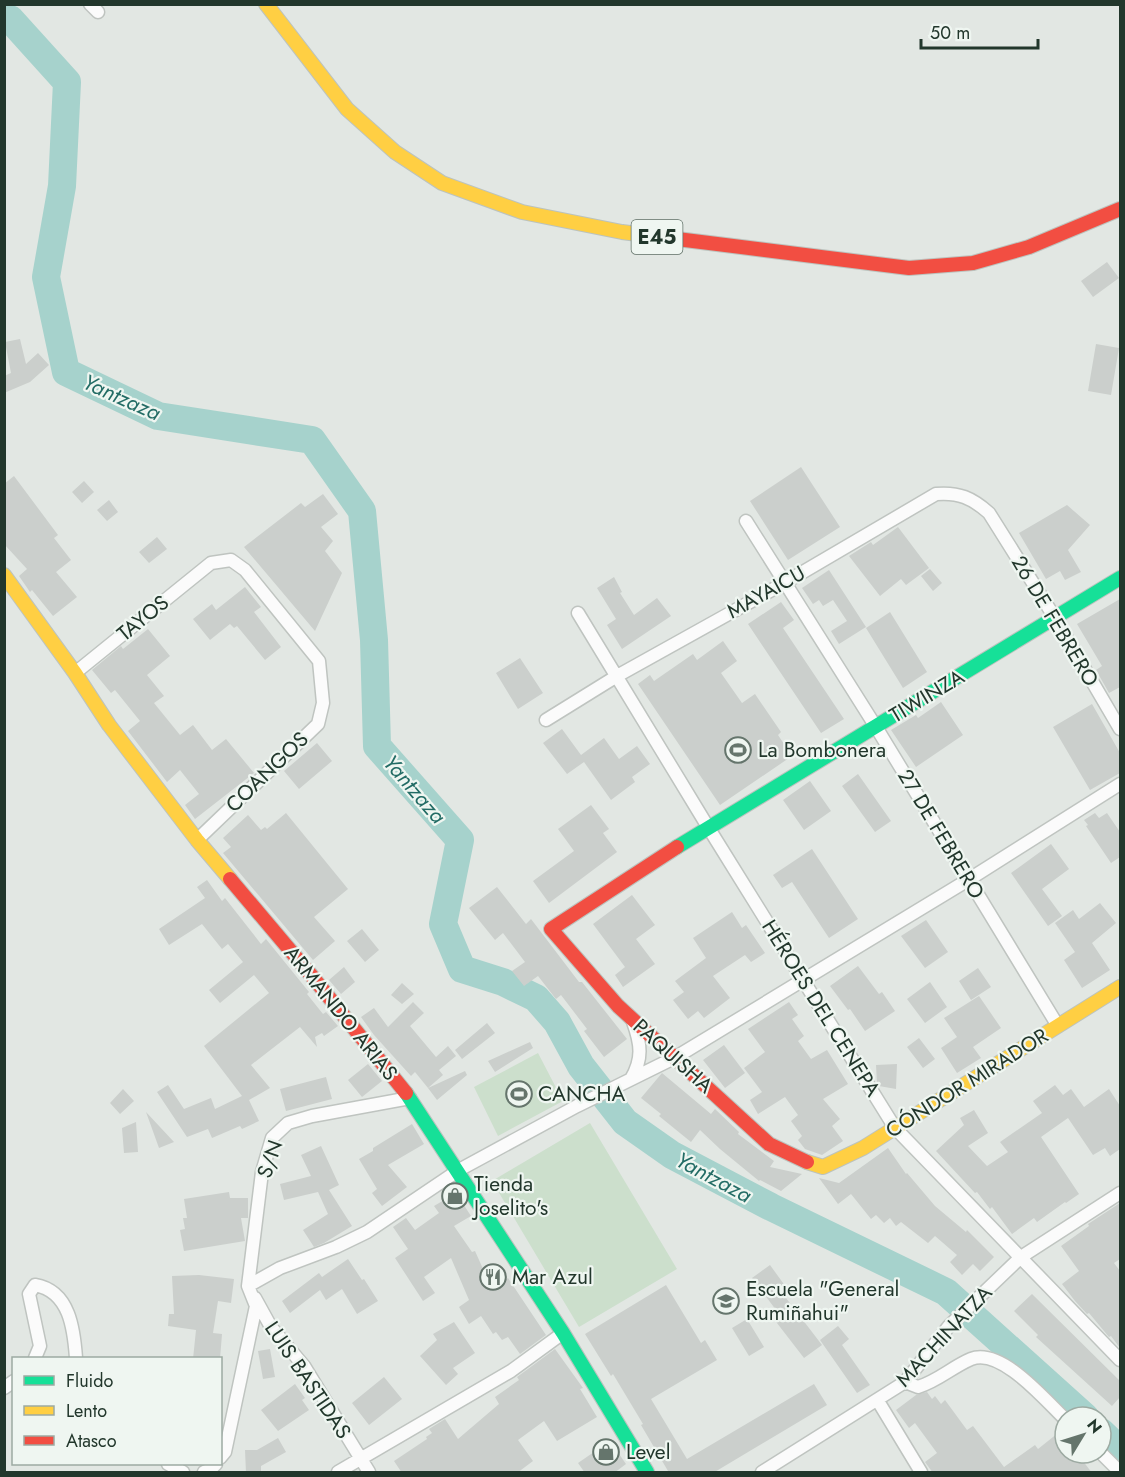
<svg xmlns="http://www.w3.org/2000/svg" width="1125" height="1477" font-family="Jost,sans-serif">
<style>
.green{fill:#ccdfcc}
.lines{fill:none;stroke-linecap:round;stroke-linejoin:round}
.river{stroke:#a6d2cc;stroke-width:28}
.building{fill:#cbcfcc}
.street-casing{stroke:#bfc4c0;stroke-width:15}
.fast-casing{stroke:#bcc3be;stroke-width:16}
.slow-casing{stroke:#bcc3be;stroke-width:16}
.jam-casing{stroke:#bcc3be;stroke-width:16}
.street{stroke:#fbfbfb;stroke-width:12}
.fast{stroke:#16e098;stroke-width:14}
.slow{stroke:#ffcf43;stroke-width:14}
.jam{stroke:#f24e42;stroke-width:14}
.labels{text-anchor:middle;stroke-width:4.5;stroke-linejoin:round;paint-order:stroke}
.shield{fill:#eff6f1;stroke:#607067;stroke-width:1.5}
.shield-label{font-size:20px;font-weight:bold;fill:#22372c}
.street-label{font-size:21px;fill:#22372c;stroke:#eff6f1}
.poi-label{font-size:21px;fill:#22372c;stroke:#eff6f1;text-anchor:start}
.water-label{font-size:22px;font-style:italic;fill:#236c65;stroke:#eff6f1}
</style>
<rect width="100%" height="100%" fill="#e2e7e3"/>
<path class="green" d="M538,1053l25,48 -65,35 -24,-49z
M590,1123l87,146 -98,58 -87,-146z"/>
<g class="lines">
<path class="river" d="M4,17l6,2 57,63 -5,104 -16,91 20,95 92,44 154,24 50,71 12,129 3,106 83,94 -17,84 19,45 41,13 33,16 21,24 24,44 44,56 47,33 99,52 175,85 139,125
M1101,1432l19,18"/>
</g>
<path class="building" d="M1107,262l12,16 -26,19 -12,-16z
M20,339l6,25 12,-11 11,12 -19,17 -26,11v-17l7,-3 -6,-31z
M1096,344l23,4 -8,47 -23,-4z
M801,467l39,60 -52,33 -38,-59z
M14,476l44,59 -4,3 17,22 -15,12 21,25 -24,19 -21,-26 -2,2 -11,-16 8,-7 -23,-25v-60z
M84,481l10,11 -12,11 -10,-11z
M323,494l15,20 -17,13 12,14 -8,10 17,22 -27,58 -71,-84 57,-44 4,4z
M109,500l9,12 -11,9 -10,-11z
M1067,505l23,20 -22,25 13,22 -16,8 -5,-9 -14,8 -27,-46z
M898,527l31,41 -23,17 -5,-6 -21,17 -31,-40 22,-14 2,3z
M157,537l10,12 -18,14 -10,-11z
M930,569l12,14 -9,8 -12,-15z
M829,570l37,57 -27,17 -8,-13 16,-10 -14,-21 -10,6 -4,-6 -6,4 -11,-16z
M614,577l8,15 -2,1 14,22 23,-17 14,18 -49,33 -15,-24 9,-6 -19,-31z
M245,587l16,20 -7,5 27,35 -16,13 -28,-34 -3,2 -4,-4 -20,16 -17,-21 19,-15 4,6z
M1120,599v88l-11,6 -13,-23 6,-4 -25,-42z
M781,602l13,18 -11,8 61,91 -23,14 -73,-109z
M890,612l37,60 -24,16 -37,-60z
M148,629l22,27 -23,19 17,21 -10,7 26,32 13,-10 19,25 14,-11 28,34 -59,46 -10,-14 14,-11 -19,-24 -13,12 -39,-51 12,-10 -25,-31 -4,3 -19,-23 29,-24 2,3z
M723,641l14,20 -16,12 21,30 13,-9 26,38 -3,3 14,21 -72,49 -82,-121 12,-9 4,6 39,-27 4,6z
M520,658l23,35 -25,16 -22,-36z
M941,702l22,33 -47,32 -25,-37 25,-15 2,3z
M1092,704l28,49v20l-30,17 -37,-63z
M562,729l19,26 23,-17 15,21 18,-13 13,18 -18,13 3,5 -24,18 -27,-38 -17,12 -24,-31z
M317,743l15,18 -33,28 -15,-18z
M858,774l33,47 -16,11 -33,-46z
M810,781l21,30 -27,19 -21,-30z
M591,805l18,24 -6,4 14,19 -68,51 -16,-22 41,-30 -16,-22z
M286,813l62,76 -34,28 21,24 -22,19 -90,-107 8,-6 -8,-9 25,-23 13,15 4,-3 2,2z
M1095,813l4,5 8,-5 13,19v25l-9,6 -25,-37 2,-1 -4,-5z
M1051,844l18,25 -27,20 20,27 -14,10 -37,-53z
M812,849l46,70 -29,19 -37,-56 -10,6 -9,-13z
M207,880l15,21 3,-3 36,46 5,-5 43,53 -2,2 16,20 3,-2 12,14 -14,10 -2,-3 -7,4 2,10 -17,-20 -49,38 19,23 -21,12 10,21 -17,8 -2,-3 -28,12 -4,-9 -21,8 -30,-45 11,-7 16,24 27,-11 4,11 27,-13 -38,-50 65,-53 -15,-18 -34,28 -11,-13 34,-28 -15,-18 -6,5 -20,-25 -33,21 -10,-16 46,-31 -8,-11z
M497,887l29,37 5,-5 48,63h3l45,57 -23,18 -20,-26 3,-2 -26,-34 -5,4 -18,-23 -14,10 -12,-15 13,-9 -22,-29 -8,7 -26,-32z
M632,895l23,30 -19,14 19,25 -32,23 -8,-12 10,-8 -32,-43z
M1100,903l16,20 -24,20 18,27 -28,18 -18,-28 11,-8 -20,-29 18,-13 6,9z
M732,912l10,16 4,-3 19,28 -14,9 -6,-7 -32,21 17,22 -26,20 -6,-7 -10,8 -15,-19 11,-8 -9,-11 31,-23 -13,-20z
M926,920l22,32 -23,16 -24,-32z
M362,929l17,21 -14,12 -18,-21z
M858,966l21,28 3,-2 13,19 -30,20 -15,-22 -2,1 -18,-24z
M344,967l11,15 -14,12 -12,-14z
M978,968l13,19 -20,13 -12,-19z
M930,982l17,25 -22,16 -18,-24z
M402,983l12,11 -12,10 -11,-9z
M979,996l22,32 -28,19 8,11 -24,15 -16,-25 16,-11 -13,-19z
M413,1002l11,11 -14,13 26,31 12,-11 8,10 -17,14 4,5 -15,13 -13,-16 -4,4 -37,-41 -13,-18 13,-9 14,19z
M789,1002l9,13 -6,4 12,17 -6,5 13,18 16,-9 21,34 -25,15 17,20 -8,7 11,15 -21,14 -17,-6 -7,-9 4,-4 -11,-15 7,-6 -13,-18 -27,17 -8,-14 12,-8 -18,-24 21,-16 -17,-23z
M487,1023l8,10 -33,26 -7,-9z
M919,1038l16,21 -12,9 -16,-21z
M530,1042l3,6 -38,24 -7,-11z
M724,1045l21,28 -20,15 -22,-28z
M368,1064l14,17 -20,16 -14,-17z
M897,1064l-1,25 -17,-3 -2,-3 -1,-18z
M465,1071l2,4 -30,25 -9,-12z
M662,1073l49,41 4,-5 24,23 -1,2 36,27 -4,6 32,7 -21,17 -21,-11 -1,1 -39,-32 -20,-19 -9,12 -32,-26 2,-2 -20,-16z
M326,1077l6,22 -46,12 -6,-22z
M1055,1085l8,10 8,-6 13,18 25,-18 11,17v43l-10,7 -5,-8 -12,7 -25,-37 -27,19 38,57 -13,9 -1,-1 -28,20 -3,-4 -22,16 -20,-27 -2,2 -13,-17 -2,1 -39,-42 28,-26 -4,-7 14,-8 14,23 -20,13 19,20 21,-14 -8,-10 42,-29 -9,-12z
M123,1089l11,12 -14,13 -10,-11z
M146,1112l28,30 -15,6z
M136,1122l2,30 -14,1 -2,-25z
M412,1124l12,20 -36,21 19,22 -25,19 -10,-13 5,-4 -18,-30 14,-8v-3z
M321,1146l18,39 -10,5 23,36 -28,17 -10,4 -11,-17 25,-16 -10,-22 -34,8 -4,-16 31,-8 -10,-21z
M888,1148l18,26 1,-1 28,33 31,26 1,-2 27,27 -14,14 -7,-7 -11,11 -12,-13 7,-7 -22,-19 -7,7 -27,-21 -5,4 -6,-8 -6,5 -8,-8 -5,4 -20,-25 -13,10 -19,-26 20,5z
M229,1192l1,6h18v20h-7l4,23 -61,10 -4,-21 5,-1 -2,-11h4l-3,-19z
M456,1193l15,23 -17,10 18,26 3,-1 17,38 16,-11 38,57 -26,19 -12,-17 -6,3 -6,-8 -3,2 -12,-18 -12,8 -10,-17 10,-7 -18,-42 -27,19 11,16 -12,8 -28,-43 13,-9 -15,-22 13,-9 9,12 24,-17 -5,-7z
M1120,1203v56l-6,4 6,8v77l-9,-12 -2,1 -20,-24 -2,1 -12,-13 -13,-17 17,-13 -18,-25 28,-20 -1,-2z
M348,1259l14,21 2,-1 14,22 -21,13 -15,-25 -16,11 -6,-10 -30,23 -8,-12 37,-28 3,4z
M770,1265l21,29 -5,4 36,47 -18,13 -34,-44 6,-4 -24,-32z
M199,1275l35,4 -3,24 -13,-2 -5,32 9,1 -2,25h-27l3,-29 -28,-4 1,-12h5l-2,-38z
M666,1285l35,58 4,-3 12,20 -66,39 36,60 127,-75 13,21 -114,68h-48l3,-2 -27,-46 2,-1 -30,-50 -2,2 -26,-42z
M1032,1294l88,87v16l-8,9 -76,-69 2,-2 -24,-24z
M747,1319l17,28 -15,9 -17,-28z
M454,1322l21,31 -22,15 5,6 -12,11 -26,-29 17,-16 -4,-6z
M838,1326l11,13 -7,6 28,40 -13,8 -37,-53z
M270,1349l5,28 -12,2 -5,-28z
M555,1349l28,39 -3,1 17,28 -40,24 -13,-20 -26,19 15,21 -16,12h-115l-8,-12 33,-22 -1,-2 6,-4 -3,-4 16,-10 13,20 41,-35 -4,-7 24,-17 -2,-3z
M384,1377l18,22 -33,26 -17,-22z
M295,1384l10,14 -3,2 7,10 -31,21 -17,-21z
M927,1392l5,7 3,-3 6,8 4,-4 22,30 6,-4 31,41 31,-22 3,4 20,-16 7,9v11h12l15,20h-159l-8,-11 12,-9 -22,-30 -6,5 -13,-18 20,-15z
M278,1438l8,14 -25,14v7h-15l-1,-23h12z
M610,1441l16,23 -12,9h-29l-7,-10z"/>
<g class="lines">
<g class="street-casing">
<path id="street" d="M90,4l8,8
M746,521l130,206 182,299
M578,613l130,214 187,301 225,232
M75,673l136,-110 20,-3 14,10 74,91 4,42 -5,21 -121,116
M546,720l71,-44 169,-94 150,-88c23,-2 36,4 53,19l66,105 65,111
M631,1079c12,-20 10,-35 2,-57
M248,1286l32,-18 56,-21 31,-15 92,-62 118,-64 99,-49 292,-177 152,-96
M255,1298l16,29 33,39 65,106
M35,1358l5,-12 -11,-52 6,-9c35,6 39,45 41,73
M905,1382l13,5c20,-6 34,-20 53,-28 30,-12 74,41 94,60
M4,1388l10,-7
M878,1401l43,71
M1101,1453l19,19
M220,1458l5,-6 31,-146 -8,-20 14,-114 10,-34 16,-15 24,-7 98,-18
M168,1464l15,8
M204,1472l7,-3 5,-5
M338,1472l173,-101 52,-38
M762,1472l143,-90 44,-56 72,-69 99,-64"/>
</g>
<g class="fast-casing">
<path id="fast" d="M677,847l443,-269
M406,1093l157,240 84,139"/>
</g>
<g class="slow-casing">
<path id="slow" d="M266,4l81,105 48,43 47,31 80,29 100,20 47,6
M4,575l71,98 34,52 88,115 33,39
M807,1162l16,5 40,-19 257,-161"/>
</g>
<g class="jam-casing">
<path id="jam" d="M669,238l240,30 64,-5 56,-16 91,-38
M677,847l-126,82 67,77 151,138 38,18
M230,879l81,96 95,118"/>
</g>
<use href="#street" class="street"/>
<use href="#fast" class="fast"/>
<use href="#slow" class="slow"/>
<use href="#jam" class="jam"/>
</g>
<defs>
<g id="stadium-ring" transform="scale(1.35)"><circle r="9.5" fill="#eff6f1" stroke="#65756c" stroke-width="1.5"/><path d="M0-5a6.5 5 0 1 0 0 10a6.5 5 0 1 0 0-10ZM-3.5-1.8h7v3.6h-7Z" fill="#65756c"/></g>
<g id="shop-ring" transform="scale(1.35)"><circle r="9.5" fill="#eff6f1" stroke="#65756c" stroke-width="1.5"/><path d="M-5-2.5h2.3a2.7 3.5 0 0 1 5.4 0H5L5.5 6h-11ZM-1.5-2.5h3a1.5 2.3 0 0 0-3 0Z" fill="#65756c"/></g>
<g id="restaurant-ring" transform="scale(1.35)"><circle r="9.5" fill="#eff6f1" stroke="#65756c" stroke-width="1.5"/><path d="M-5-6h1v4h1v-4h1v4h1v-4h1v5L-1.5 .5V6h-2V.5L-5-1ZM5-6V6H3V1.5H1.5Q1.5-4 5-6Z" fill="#65756c"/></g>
<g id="school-ring" transform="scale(1.35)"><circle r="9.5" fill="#eff6f1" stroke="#65756c" stroke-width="1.5"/><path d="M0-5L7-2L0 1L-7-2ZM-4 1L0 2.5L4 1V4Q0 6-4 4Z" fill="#65756c"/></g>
</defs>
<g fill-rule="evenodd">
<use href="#stadium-ring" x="738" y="750"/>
<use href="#stadium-ring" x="519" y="1094"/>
<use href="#shop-ring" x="455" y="1196"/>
<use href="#restaurant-ring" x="493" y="1277"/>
<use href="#school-ring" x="726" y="1301"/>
<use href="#shop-ring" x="606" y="1452"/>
</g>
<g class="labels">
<rect class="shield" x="631.5" y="220" width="51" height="34" rx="4.5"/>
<g class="shield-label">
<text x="657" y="244">E45</text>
</g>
<g class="street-label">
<text transform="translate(766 592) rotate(-29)" y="7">MAYAICU</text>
<text transform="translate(143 618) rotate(-39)" y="7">TAYOS</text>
<text transform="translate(1055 621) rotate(59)" y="7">26 DE FEBRERO</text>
<text transform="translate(927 696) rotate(-31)" y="7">TIWINZA</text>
<text transform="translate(267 772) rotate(-44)" y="7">COANGOS</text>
<text transform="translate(941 834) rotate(59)" y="7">27 DE FEBRERO</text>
<text transform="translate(821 1008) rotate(58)" y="7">HÉROES DEL CENEPA</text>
<text transform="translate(341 1013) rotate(51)" y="7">ARMANDO ARIAS</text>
<text transform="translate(673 1056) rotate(42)" y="7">PAQUISHA</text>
<text transform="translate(967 1083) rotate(-32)" y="7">CÓNDOR MIRADOR</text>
<text transform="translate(270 1159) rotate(-71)" y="7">S/N</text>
<text transform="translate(944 1336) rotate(-47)" y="7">MACHINATZA</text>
<text transform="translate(308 1380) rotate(56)" y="7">LUIS BASTIDAS</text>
</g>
<g class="poi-label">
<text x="758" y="757">La Bombonera</text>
<text x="538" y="1101">CANCHA</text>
<text x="474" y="1191">Tienda<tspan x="474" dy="24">Joselito's</tspan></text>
<text x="512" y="1284">Mar Azul</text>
<text x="746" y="1296">Escuela "General<tspan x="746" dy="24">Rumiñahui"</tspan></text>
<text x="626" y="1459">Level</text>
</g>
<g class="water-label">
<text transform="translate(122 397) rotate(24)" y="8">Yantzaza</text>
<text transform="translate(415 789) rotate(49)" y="8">Yantzaza</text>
<text transform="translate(714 1177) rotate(28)" y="8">Yantzaza</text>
</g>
</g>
<rect width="1125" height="1477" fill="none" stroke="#22372c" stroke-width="12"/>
<rect x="12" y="1357" width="210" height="108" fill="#eff6f1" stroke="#9daaa2" stroke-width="1.5"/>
<rect x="24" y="1376" width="30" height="9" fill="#16e098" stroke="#9daaa2" stroke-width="1.5"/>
<text x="66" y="1387" font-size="18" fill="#22372c">Fluido</text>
<rect x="24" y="1406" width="30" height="9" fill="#ffcf43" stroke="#9daaa2" stroke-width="1.5"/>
<text x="66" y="1417" font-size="18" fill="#22372c">Lento</text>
<rect x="24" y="1436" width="30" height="9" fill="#f24e42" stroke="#9daaa2" stroke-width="1.5"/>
<text x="66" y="1447" font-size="18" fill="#22372c">Atasco</text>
<g transform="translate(1083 1435) rotate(52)"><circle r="28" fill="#eff6f1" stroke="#9daaa2" stroke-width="1.5"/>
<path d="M0-4.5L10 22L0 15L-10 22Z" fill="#65756c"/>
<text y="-9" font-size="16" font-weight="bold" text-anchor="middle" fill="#22372c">N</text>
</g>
<path d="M921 39v9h117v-9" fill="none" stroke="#22372c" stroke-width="3"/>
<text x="930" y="39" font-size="18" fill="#22372c" stroke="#eff6f1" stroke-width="4.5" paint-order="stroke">50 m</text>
</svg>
